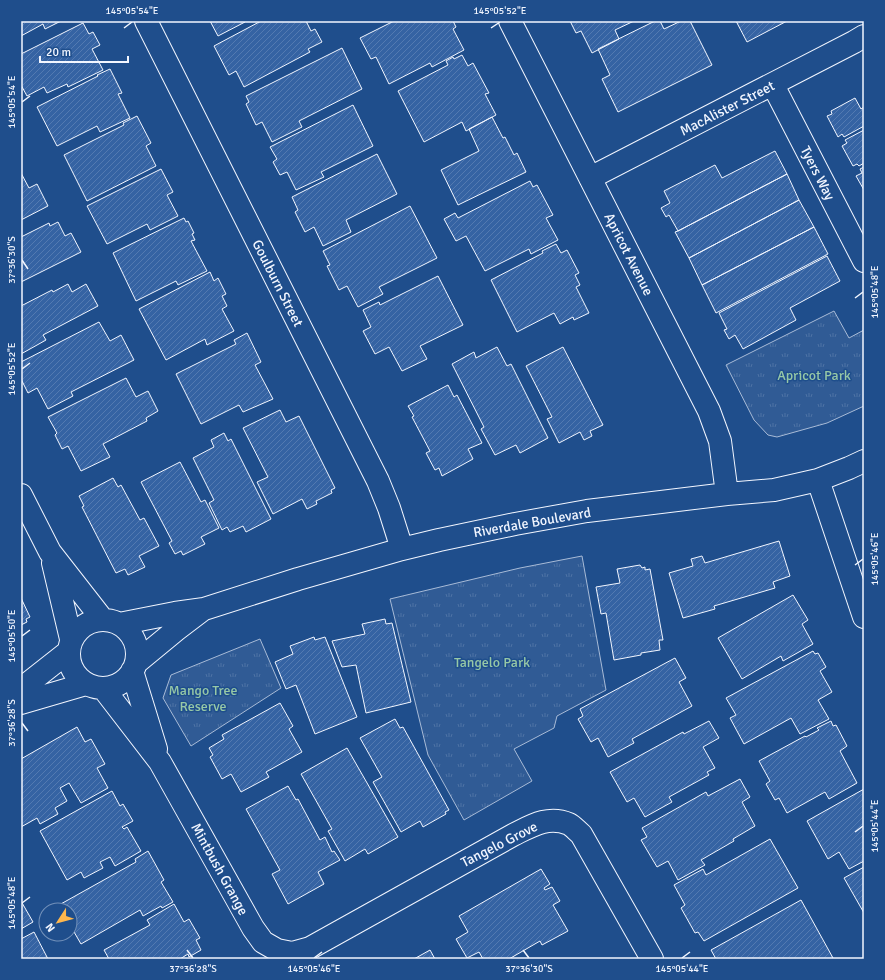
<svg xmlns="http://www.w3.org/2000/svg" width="885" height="980" font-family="Signika,sans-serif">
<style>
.grass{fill:url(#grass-tufts);stroke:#a8bbd7}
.building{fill:url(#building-hatch);stroke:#f2f6ff}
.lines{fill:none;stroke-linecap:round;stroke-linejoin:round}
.minor-casing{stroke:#f2f6ff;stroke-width:24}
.minor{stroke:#1f4e8c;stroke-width:22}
.ticks{fill:none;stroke:#f2f6ff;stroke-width:1.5}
.labels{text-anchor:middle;stroke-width:3;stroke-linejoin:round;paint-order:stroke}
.street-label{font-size:14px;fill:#f2f6ff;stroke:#1f4e8c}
.park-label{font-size:14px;fill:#97c8a6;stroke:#1f4e8c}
.neatline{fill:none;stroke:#f2f6ff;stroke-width:1.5}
.ticks-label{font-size:10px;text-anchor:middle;fill:#f2f6ff}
</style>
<defs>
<pattern id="grass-tufts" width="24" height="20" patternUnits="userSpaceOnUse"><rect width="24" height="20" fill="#305b95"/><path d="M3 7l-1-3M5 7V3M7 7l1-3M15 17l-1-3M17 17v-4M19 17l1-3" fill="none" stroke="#4e73a5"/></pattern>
<pattern id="building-hatch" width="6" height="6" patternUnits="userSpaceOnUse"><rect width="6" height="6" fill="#3563a3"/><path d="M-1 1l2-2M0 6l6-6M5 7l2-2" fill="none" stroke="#537ab1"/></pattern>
</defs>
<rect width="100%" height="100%" fill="#1f4e8c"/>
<path class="grass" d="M834,311l15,27 15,-8v76l-37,17 -50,14 -9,-2 -14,-15 -28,-55z
M582,556l24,134 -49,26 -3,12 -40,21 18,32 -68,39 -36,-65 -38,-156 130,-31z
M260,639l21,49 -90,58 -28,-48 8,-23z"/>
<path class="building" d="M21,21h40l-16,8 -2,-5 -22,12z
M210,21h35v1l-27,14z
M261,21h45l5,10 4,-2 7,13 -14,7 2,3 -66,35 -8,-16 -7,4 -15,-29z
M394,21h59l3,6 -3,2 11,21 -32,17 -2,-4 -41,21 -13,-27 -5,2 -11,-21z
M570,21h64l-19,9 4,9 -27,14 -11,-22 -5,2z
M655,21h5l4,8 17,-8h9l22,44 -94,47 -16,-33 8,-4 -12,-26z
M736,21h51l-40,21z
M83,23l6,11 4,-2 7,13 -8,4 11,21 -35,17 -1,-3 -20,9 -3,-6 -17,9 -6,-11v-31z
M342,48l20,41 -63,32 3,6 -30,15 -10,-20 -6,3 -10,-21 3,-2 -3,-6z
M462,55l6,11 5,-3 16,30 -4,1 11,21 -30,16 -4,-9 -38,20 -26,-51 50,-26 -2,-4 7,-4 1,2z
M110,69l12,24 -4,1 12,24 -30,14 -3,-6 -40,20 -20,-39 61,-31 -1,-1z
M855,98l6,11 3,-2v19l-20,11 -2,-3 -4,3 -11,-21 5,-2 -1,-3z
M353,105l20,41 -52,26 3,5 -28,13 -9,-18 -7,3 -7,-13 4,-3 -7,-12z
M137,116l14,27 -5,3 10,20 -69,35 -23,-46 60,-30 -1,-2z
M492,117l11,21 2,-1 9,18 3,-2 9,19 -68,33 -17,-35 38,-19 -10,-22z
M864,130v33l-5,3 -2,-2 -4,2 -11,-20 5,-3 -2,-3z
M775,151l12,23 -109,57 -9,-16 -3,2 -5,-9 9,-5 -6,-12 51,-26 7,13z
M377,154l20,40 -51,26 5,12 -28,14 -9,-19 -9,5 -10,-20 3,-2 -6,-13z
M864,167v23l-8,-14 6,-3 -2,-4z
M161,169l12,23 -6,3 11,21 -28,14 -3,-6 -40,20 -20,-38z
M21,173l8,15 8,-4 11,22 -27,14z
M787,174l12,26 -110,58 -14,-26 3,-1z
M530,181l3,6 4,-2 16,30 -7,3 12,22 -27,14 -2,-5 -44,22 -19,-35 -10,5 -12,-22 11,-6 3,5z
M799,200l15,27 -112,58 -13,-27z
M410,206l27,52 -58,29 4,7 -25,13 -11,-21 -8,4 -12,-24 3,-1 -7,-14z
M184,218l2,4 2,-1 6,12 -2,1 3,6 -4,1 16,30 -29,14 -2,-4 -40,20 -23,-48z
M58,222l7,14 6,-3 10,19 -60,30v-45l28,-14 1,3z
M814,227l14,27 -112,59 -14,-28z
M556,244l5,9 6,-3 12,23 -4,2 5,10 -4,2 13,26 -15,7 -1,-3 -13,7 -6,-11 -37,19 -26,-52 52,-27 -1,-2z
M827,256l13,25 -50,27 6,12 -53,29 -8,-14 -6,4 -5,-9 3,-1 -8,-16z
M210,272l4,9 4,-3 8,16 -4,2 5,10 -5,3 12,22 -27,14 -2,-6 -39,21 -27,-51z
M438,276l25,49 -43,21 7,13 -25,12 -13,-24 -14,7 -12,-23 8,-4 -8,-17 16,-8 1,3z
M68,284l4,8 14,-8 12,22 -55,29 3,5 -25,14v-48l31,-16 1,2z
M99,322l11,19 11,-6 13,25 -63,32 2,4 -25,13 -11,-21 -9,5 -7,-14v-17z
M247,333l14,29 -6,3 18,34 -30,13 -4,-7 -38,19 -25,-50 60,-30 -2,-4z
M497,347l10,19 4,-2 37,74 -28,15 -4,-8 -21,10 -14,-26 3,-2 -32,-63 22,-12 2,6z
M563,347l40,78 -13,6 2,5 -8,4 -4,-8 -21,11 -12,-24 5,-2 -26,-51z
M126,378l10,19 12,-6 10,20 -12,7 1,3 -44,23 7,13 -29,14 -13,-25 -6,3 -7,-14 2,-2 -9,-16z
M448,385l6,12 3,-2 25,48 -14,6 5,10 -31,17 -3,-8 -4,2 -9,-17 4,-2 -18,-34 2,-1 -6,-10z
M280,410l6,12 13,-6 36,72 -4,2 1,3 -16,8 1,3 -10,5 -5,-10 -29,15 -16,-32 11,-5 -25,-49z
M224,433l4,8 3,-2 40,80 -25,13 -3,-6 -13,6 -3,-5 -5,3 -13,-27 5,-3 -21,-42 21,-11 -3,-7z
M180,462l21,40 4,-2 14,28 -18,9 4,7 -22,11 -2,-4 -6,3 -6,-11 3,-2 -31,-59z
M113,478l5,9 3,-2 19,35 4,-2 15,28 -20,10 6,11 -17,8 -3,-6 -9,4 -34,-66 2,-1 -5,-10z
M779,541l11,35 -17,6 2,6 -61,18 1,3 -32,9 -14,-45 24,-7 -2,-7 11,-3 3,7z
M640,565l2,3 3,-1v3l5,-1 13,71h-4l1,10 -19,3v2l-27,5 -8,-47 -5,1 -5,-27 24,-4 -3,-14z
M793,595l15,25 -6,4 11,20 -30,17 -2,-5 -39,23 -24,-41z
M21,598l9,19 -4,2 1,3 -6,3z
M385,619l1,5 6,-1 19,79 -45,11 -10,-48 -14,2 -10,-26 33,-7 -3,-10z
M314,637l1,3 10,-3 32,80 -42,17 -19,-49 -10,4 -11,-27 18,-8 -3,-8z
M813,651l2,3 3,-1 8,14 -6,4 12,21 -14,8 11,19 -29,15 -9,-16 -47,26 -14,-26 6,-3 -10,-17z
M675,658l11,20 -7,4 13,24 -60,33 2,4 -26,14 -10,-19 -7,4 -13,-23 5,-3 -3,-7z
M280,703l13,23 -4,3 13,23 -36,20 3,5 -28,15 -10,-18 -9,5 -12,-22 3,-2 -4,-7 15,-9 -2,-4z
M395,719l5,9 3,-1 46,83 -4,2 1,2 -23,13 -3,-6 -19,11 -28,-50 9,-5 -22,-39z
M709,721l10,17 -16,9 12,21 -8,4 2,3 -40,22 3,5 -27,15 -11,-19 -7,4 -17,-30 73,-40 1,2z
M831,721l2,5 3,-1 11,21 -7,5 17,32 -28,16 -4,-7 -38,21 -8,-15 -4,2 -9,-16 4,-3 -11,-20 46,-25 1,1 13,-7 -2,-2z
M77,727l8,15 6,-3 14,25 -8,4 11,20 -27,15 -12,-20 -9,5 7,13 -12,7 3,6 -18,10 -3,-6 -16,9v-68z
M347,748l51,89 -30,17 -3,-5 -20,12 -17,-30 4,-2 -31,-55z
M740,779l10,18 -8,5 13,24 -22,13 1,2 -33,19 4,5 -27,15 -10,-19 -11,6 -16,-27 6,-3 -5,-9 64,-36 2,4z
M288,786l8,14 2,-1 22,41 5,-3 7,15 2,-1 6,9 -22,12 6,12 -36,20 -16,-30 8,-4 -34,-61z
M864,789v72l-15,8 -10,-17 -11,7 -21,-38z
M112,791l8,15 3,-2 10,17 -11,6 2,2 3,-2 14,24 -26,15 -5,-9 -10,5 3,6 -19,10 -3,-6 -14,8 -27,-49z
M770,839l28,49 -94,53 -6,-9 -3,1 -14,-25 4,-3 -11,-20 29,-16 3,6z
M148,851l16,29 -3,2 12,20 -11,6 -1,-2 -18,10 -3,-6 -59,34 -11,-19v-15h-9l-2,-5 77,-43 -1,-3z
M864,867v46l-20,-35z
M541,869l9,15 -6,4 1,2 7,-3 8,14 -7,4 15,26 -26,14 -2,-4 -31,18h-26l-4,-7 -12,6 -11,-19 12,-7 -9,-16z
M801,900l32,58 -1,1h-116l-5,-9z
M21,901l12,21 -12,7z
M174,904l10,18 5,-3 11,19 -4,2 5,10 -12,7 -1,-3 -8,5h-71l-5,-9 46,-25 -3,-5z
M34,932l14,27h-27v-20z
M430,950l5,9h-21z"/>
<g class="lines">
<g class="minor-casing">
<path id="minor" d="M146,21l232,460 11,27 13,41
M510,21l199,390 11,30 7,53
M773,85l91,176
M590,178l264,-136 10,-6
M818,480l46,137
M21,495l29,57 53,68
M53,563l18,76
M69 654a34 34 0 1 1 68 0a34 34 0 1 1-68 0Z
M119,624l56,-11 29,-4 94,-30 104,-30 37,-9 76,-16 72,-13 140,-17 47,-4 44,-10 31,-12 15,-7
M136,663l40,-33 25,-19
M132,671l24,78
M103,688l57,74 93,166 10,14 14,8 15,3 18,-5 203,-113c18,-9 35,-20 56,-11 4,2 8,7 12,10l71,125
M21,689l47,-37
M21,703l65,-19"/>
</g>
<use href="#minor" class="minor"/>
</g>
<path class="ticks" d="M124,28l8,-6M491,28l9,-6M22,102l8,-6M22,260l6,9M855,298l8,-6M22,369l8,-6M855,565l8,-6M22,636l8,-6M22,723l6,8M855,832l8,-6M22,903l8,-6M187,950l6,8M523,950l6,8M314,958l8,-6M682,958l8,-6"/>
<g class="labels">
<g class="street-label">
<text transform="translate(727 108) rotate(-27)" y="5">MacAlister Street</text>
<text transform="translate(818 173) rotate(63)" y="5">Tyers Way</text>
<text transform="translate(629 254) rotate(63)" y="5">Apricot Avenue</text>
<text transform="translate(278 283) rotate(63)" y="5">Goulburn Street</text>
<text transform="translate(532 522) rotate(-10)" y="5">Riverdale Boulevard</text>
<text transform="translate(499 844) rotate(-27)" y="5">Tangelo Grove</text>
<text transform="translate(220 869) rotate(61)" y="5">Mintbush Grange</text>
</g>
<g class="park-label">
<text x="814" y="380">Apricot Park</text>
<text x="492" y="667">Tangelo Park</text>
<text x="203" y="695">Mango Tree<tspan x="203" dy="16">Reserve</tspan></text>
</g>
</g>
<rect width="885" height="980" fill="none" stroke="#1f4e8c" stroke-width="44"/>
<g transform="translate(58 922) rotate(234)"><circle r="19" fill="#1f4e8c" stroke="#7391ba"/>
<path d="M0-3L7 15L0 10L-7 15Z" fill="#ffb74d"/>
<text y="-6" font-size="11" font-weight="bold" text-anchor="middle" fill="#f2f6ff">N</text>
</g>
<path d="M40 56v6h88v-6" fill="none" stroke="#f2f6ff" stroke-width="2"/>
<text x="46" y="56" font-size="12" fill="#f2f6ff" stroke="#1f4e8c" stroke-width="3" paint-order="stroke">20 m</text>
<rect x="22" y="22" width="841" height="936" class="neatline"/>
<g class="ticks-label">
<text x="132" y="14">145°05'54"E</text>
<text x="500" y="14">145°05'52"E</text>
<text transform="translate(11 102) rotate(-90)" y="4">145°05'54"E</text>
<text transform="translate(11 260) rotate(-90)" y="4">37°36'30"S</text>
<text transform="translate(874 292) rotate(-90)" y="4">145°05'48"E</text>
<text transform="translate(11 369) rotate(-90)" y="4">145°05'52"E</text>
<text transform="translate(874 559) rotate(-90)" y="4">145°05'46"E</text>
<text transform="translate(11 636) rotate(-90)" y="4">145°05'50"E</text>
<text transform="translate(11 723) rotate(-90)" y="4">37°36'28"S</text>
<text transform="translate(874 826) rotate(-90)" y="4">145°05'44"E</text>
<text transform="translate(11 903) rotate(-90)" y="4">145°05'48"E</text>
<text x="193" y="972">37°36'28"S</text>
<text x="314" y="972">145°05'46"E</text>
<text x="529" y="972">37°36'30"S</text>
<text x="682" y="972">145°05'44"E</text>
</g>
</svg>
